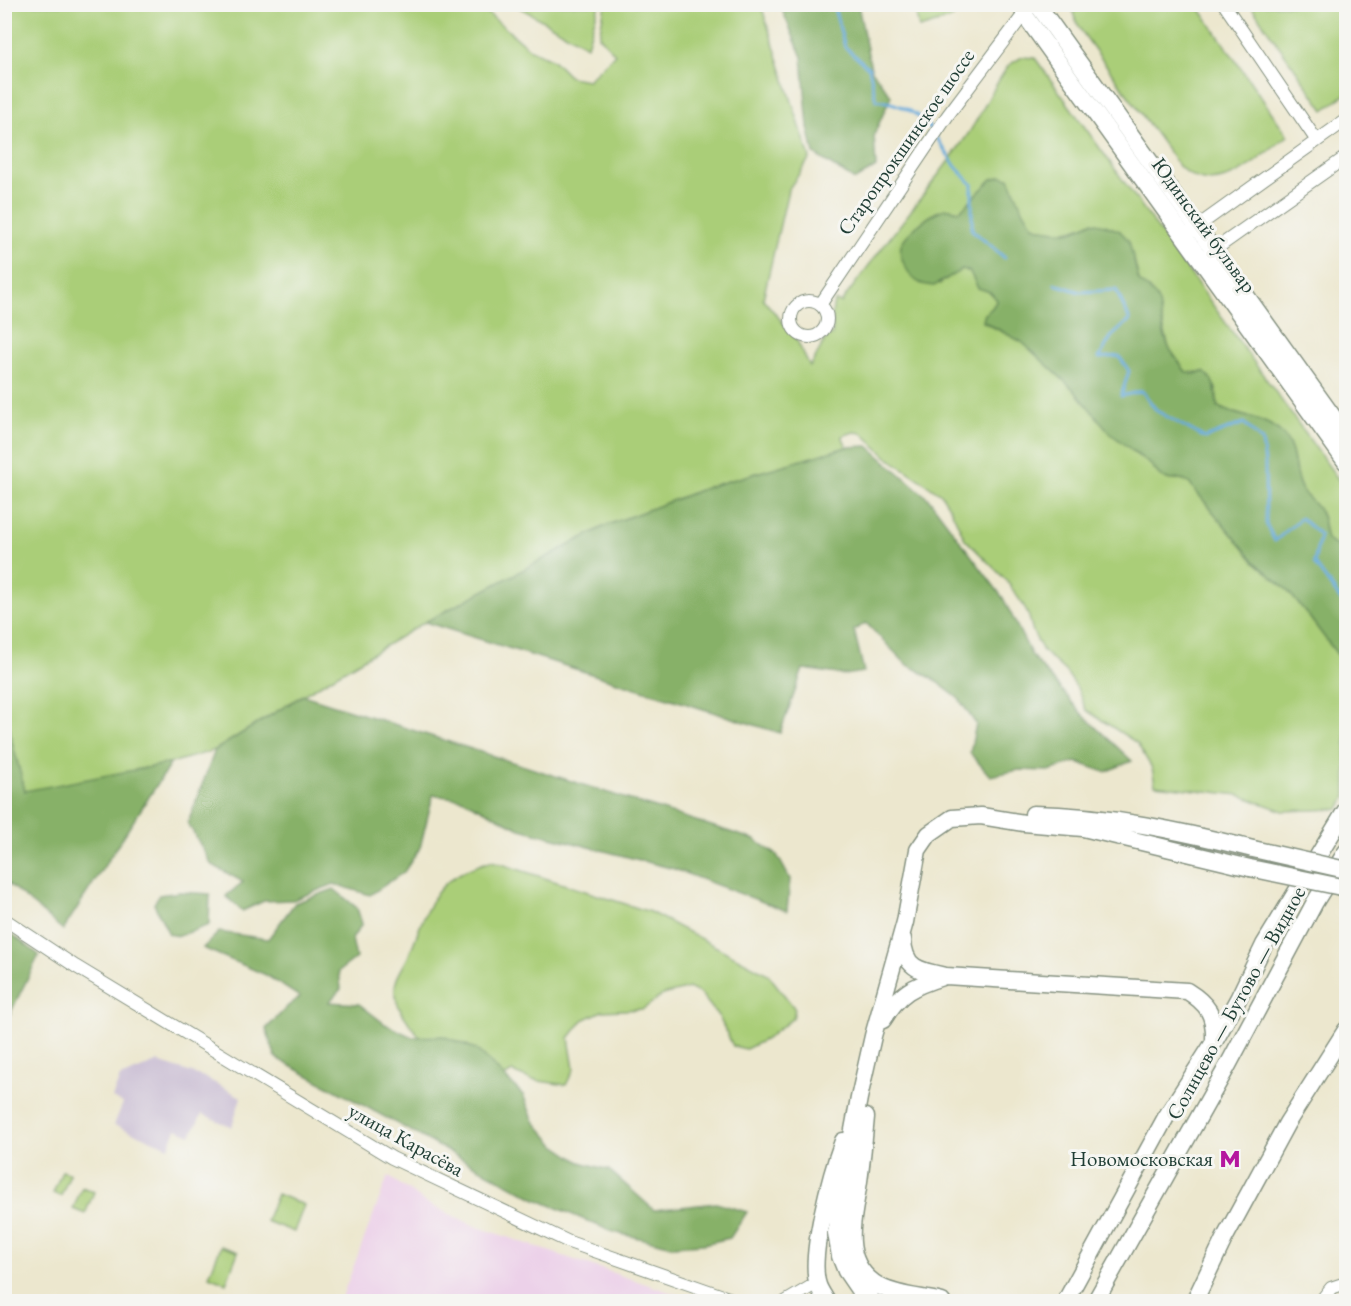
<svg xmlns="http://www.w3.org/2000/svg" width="1351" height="1306" font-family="'EB Garamond',serif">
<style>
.built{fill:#ecd1e9}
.industrial{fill:#cbbfd4}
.green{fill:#aace78;stroke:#648656;stroke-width:1.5}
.forest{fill:#87b168;stroke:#53774e;stroke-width:1.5}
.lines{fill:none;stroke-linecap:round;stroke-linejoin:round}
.stream{stroke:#65aadb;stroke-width:3}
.street-casing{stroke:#869281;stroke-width:14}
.secondary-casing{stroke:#869281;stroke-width:19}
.street{stroke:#fff;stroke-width:12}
.secondary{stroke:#fff;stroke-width:16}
.secondary-bridge-casing{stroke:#869281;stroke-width:19;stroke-linecap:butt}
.secondary-bridge{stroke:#fff;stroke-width:16}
.labels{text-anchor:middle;stroke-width:6;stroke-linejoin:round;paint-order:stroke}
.street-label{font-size:21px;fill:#1f3d34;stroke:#f6f6f2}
.poi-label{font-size:21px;fill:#1f3d34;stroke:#f6f6f2;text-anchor:end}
</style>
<rect width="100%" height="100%" fill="#f6f6f2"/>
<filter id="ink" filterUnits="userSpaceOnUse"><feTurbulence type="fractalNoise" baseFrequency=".0167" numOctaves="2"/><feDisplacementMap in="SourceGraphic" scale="12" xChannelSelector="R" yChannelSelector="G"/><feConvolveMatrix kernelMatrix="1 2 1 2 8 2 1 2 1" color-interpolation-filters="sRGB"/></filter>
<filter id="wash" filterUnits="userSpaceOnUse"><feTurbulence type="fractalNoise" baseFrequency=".008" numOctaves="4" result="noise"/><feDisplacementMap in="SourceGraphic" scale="24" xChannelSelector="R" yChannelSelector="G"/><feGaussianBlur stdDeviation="1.35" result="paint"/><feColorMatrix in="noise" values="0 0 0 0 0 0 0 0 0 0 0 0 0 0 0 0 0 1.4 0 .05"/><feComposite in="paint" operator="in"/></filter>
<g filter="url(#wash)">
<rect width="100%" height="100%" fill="#ece7ce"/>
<path class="built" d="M388,1176l40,28 47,22 218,74 -1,2h-352z"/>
<path class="industrial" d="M158,1062l46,15 37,20 -9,30 -30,-13 -11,21 -15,-6 -7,18 -55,-22 9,-22 -11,-5 8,-21z"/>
<path class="green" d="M4,5h474l53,45 22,10 17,17 18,3 27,-26 -16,-18 6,-31h156l49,153 -22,32 -25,109 32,38 15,30 16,-29 6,-3c3,-12 -3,-23 3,-34l6,2c40,-56 85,-109 125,-166 16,-23 26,-49 43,-72l13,-8 13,1 311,432v59c-27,-7 -17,-12 -24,-33 -4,-11 -18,-18 -22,-30 -7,-15 -4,-34 -15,-49 -17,-21 -45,-19 -67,-30l-2,-19 -12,-16h-18l-17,-24 -7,-27 -23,-40 -5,-22 -42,-37c-17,8 -27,11 -46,8 -4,-1 -10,-2 -13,-5 -12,-11 -18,-32 -24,-46h-17l-32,32c-4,-1 -10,-3 -14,-2 -15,2 -37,24 -45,35l39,40 14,-11 9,-4 7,3 8,16c7,2 16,4 19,13l-5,7 -7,6 -2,8 39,20 51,47 62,65 16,11 10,12 10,3 10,-1 8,4 66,79 30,26 19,22 33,44 9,8v134l-7,13 -56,2 -44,-16 -84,-10 -3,-17 -15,-25 -51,-33 -9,-22 -11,-16 -23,-21 -10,-19 -4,-15 -5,-11 -18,-26 -41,-41 -15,-31 -9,-14 -54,-37 -25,-24 -8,-1 -12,4 5,11 -136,39 -106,40 -180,96 -122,73 -88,55 -44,13 -146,29 -21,-78z
M515,5h84l-12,41z
M914,5h36l3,13 -34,10z
M1072,5h125l91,131c-31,23 -72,68 -109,30l-99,-137 -6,-13z
M1250,5h96v89l-22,16z
M492,861l158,51 118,62 27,35 -2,9 -27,21 -20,10 -13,-3 -14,-29 -18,-23 -12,-6 -26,7 -20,14 -41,2 -19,9 -14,18 5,31 -8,16 -34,-5 -20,-8 -8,5c-28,-28 -41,-43 -84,-40 -10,-13 -23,-27 -25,-44 -2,-14 9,-26 14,-38 21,-52 23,-78 83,-94z
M62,1171l8,3 -9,22 -8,-3z
M82,1187l12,5 -9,22 -12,-5z
M277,1194l27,11 -10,27 -28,-11z
M221,1246l17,6 -12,31 -17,-7z"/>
<path class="forest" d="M780,5h78l13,64 20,27 -17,39 2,32 -21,13 -41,-26 -6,-27 -6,-70z
M1002,176l7,2 13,30 11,18 9,3 21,3 10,-1 19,-9 13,3 15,6 9,10 10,40 15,13 5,9 5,31 5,14 17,24 7,2 11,-2c13,9 11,22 14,35 23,12 49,8 67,30 11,15 8,34 15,49 4,11 15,16 20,26 11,19 -6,28 26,37v113l-9,-8 -33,-44 -19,-22 -30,-26 -66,-79 -8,-4 -10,1 -10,-3 -10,-12 -40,-31 -38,-45 -51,-47 -39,-21 2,-7 7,-6 5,-8 -7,-8 -12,-4 -8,-16 -7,-3 -29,17c-4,-1 -10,-1 -14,-3 -11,-5 -24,-29 -18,-40 4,-10 33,-33 44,-34 4,-1 10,2 14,2l32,-32z
M868,446l61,53 74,99 29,58 50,58 50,47 -27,11 -29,-10 -27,9 -30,-1 -29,6 -20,-23 6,-29 -17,-25 -26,-20 -27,-15 -40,-41 -12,7 10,42 -19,3 -42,-6 -23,64 -355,-111 180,-96 106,-40 136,-39z
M303,695l452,145 22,15 13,24 -3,32 -113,-42 -154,-40 -58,-30 -29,-4 -13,53 -16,24 -34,23 -36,-11 -41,16 -29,1 -22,10 -16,-15 17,-14 -32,-18 -23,-41 27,-73z
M5,714l20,77 146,-28 -108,167 -58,-49z
M334,889l23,19 5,16 -10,15 4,19 -17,13 2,18 -12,13 30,2 26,20 27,13 31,-1 33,13 47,46 11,26 21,24 25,17 29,8 45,40 62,-7 31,9 -17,26 -27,6 -30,2 -60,-14 -77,-33 -260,-141 -10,-29 22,-23 12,-9 -34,-22 -63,-27 16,-16 49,7 27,-36z
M180,892l30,2 -1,31 -30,11 -10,-2 -15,-30 5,-9z
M5,929l34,26 -34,69z"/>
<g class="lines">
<path class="stream" d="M833,4l12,43 24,21 7,32c24,3 43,12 57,32
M936,137l20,30 16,17v46l33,28
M1055,284l25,8 36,-2 14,30 -19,17 -12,21 20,-2 10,15 -8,25 21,-5 15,20 48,27 39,-15 18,18 3,22 1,61 9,17 26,-23 19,17 -6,28 32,44"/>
</g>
</g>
<g filter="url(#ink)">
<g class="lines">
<g class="street-casing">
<path id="street" d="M1224,4l93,137
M1191,231l155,-111
M1207,255l139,-98
M791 319a18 18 0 1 1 36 0a18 18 0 1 1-36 0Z
M820,305l128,-190 76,-101
M4,919l71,47 317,192 177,84 171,60
M785,1302l32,-19
M1320,1302l11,-14 15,-5"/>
</g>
<g class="secondary-casing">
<path id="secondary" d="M1029,4l-5,10 322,448
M1037,4l309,431
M1033,814c75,1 147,17 220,35
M903,939c1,30 17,32 43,37l241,15c21,13 28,24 27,49
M883,1020c16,-27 30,-34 59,-43
M866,1117c-2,21 -4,43 -7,64 -5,37 -21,81 20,105 18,10 43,11 63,16
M827,1302c-3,-6 -7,-11 -9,-17 -10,-29 14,-114 25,-144
M874,1302l-15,-12 -13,-19 -6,-15 -4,-23 2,-23 21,-112 14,-62 32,-114 13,-72 11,-16 23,-16 29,-2 43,7 59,5 167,40
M1065,1302l101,-185 48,-75 24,-43 26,-54 82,-135
M1095,1302l132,-235 88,-165 31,-50
M1194,1302l30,-63 63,-116 59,-93"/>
</g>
<use href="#street" class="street"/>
<use href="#secondary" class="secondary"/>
<g class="secondary-bridge-casing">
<path id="secondary-bridge" d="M1253,849l93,21
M1250,868l96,20"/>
</g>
<use href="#secondary-bridge" class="secondary-bridge"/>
</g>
</g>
<defs>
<g id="metro-bare" transform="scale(1.62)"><path d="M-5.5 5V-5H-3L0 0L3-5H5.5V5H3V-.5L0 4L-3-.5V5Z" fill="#b5179e" stroke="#f6f6f2" stroke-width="2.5" paint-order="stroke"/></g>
</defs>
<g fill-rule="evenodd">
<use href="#metro-bare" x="1230" y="1159"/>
</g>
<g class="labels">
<g class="street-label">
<text transform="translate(906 142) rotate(-55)" y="7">Старопрокшинское шоссе</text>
<text transform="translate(1204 225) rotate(54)" y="7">Юдинский бульвар</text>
<text transform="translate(1236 1003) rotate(-61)" y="7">Солнцево — Бутово — Видное</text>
<text transform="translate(406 1140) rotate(29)" y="7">улица Карасёва</text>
</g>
<g class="poi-label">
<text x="1213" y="1166">Новомосковская</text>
</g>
</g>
<rect width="1351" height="1306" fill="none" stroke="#f6f6f2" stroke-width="24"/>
</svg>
